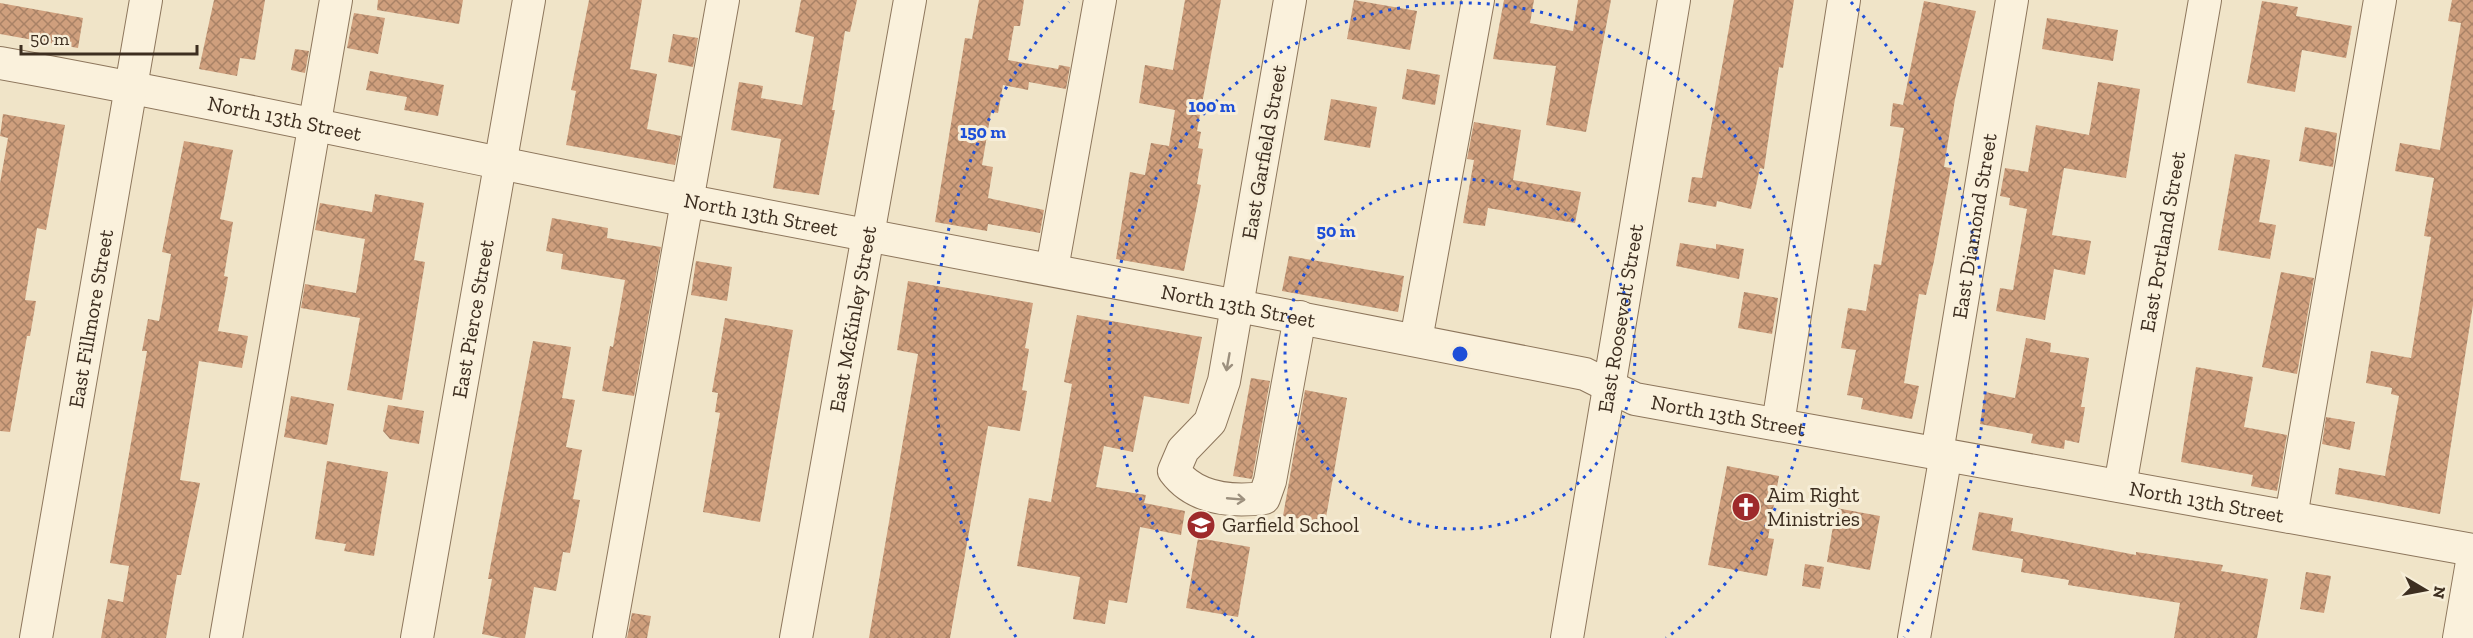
<svg xmlns="http://www.w3.org/2000/svg" width="2473" height="638" font-family="'Zilla Slab',serif">
<style>
.building{fill:url(#building-cross-hatch)}
.lines{fill:none;stroke-linecap:round;stroke-linejoin:round}
.minor-casing{stroke:#8d765c;stroke-width:34}
.minor{stroke:#faf1dc;stroke-width:32}
.oneway{stroke:#9c907e}
.ring{fill:none;stroke:#1d4ed8;stroke-width:3;stroke-dasharray:3 6}
.labels{text-anchor:middle;stroke-width:6;stroke-linejoin:round;paint-order:stroke}
.street-label{font-size:21px;fill:#3d2e20;stroke:#f7eed8}
.poi-label{font-size:21px;fill:#3d2e20;stroke:#f7eed8;text-anchor:start}
.centre{fill:#1d4ed8;stroke:#f7eed8;stroke-width:3}
.ring-label{font-size:18px;text-anchor:middle;font-weight:bold;fill:#1d4ed8;stroke:#f7eed8;stroke-width:6;stroke-linejoin:round;paint-order:stroke}
</style>
<defs>
<pattern id="building-cross-hatch" width="8" height="8" patternUnits="userSpaceOnUse" patternTransform="scale(1.5)"><rect width="8" height="8" fill="#cf9f7d"/><path d="M0 0l8 8M0 8l8-8" fill="none" stroke="#a98266"/></pattern>
</defs>
<rect width="100%" height="100%" fill="#f0e4c8"/>
<path class="building" d="M214,0h51l-10,60 -15,-2 -3,18 -38,-7z
M378,0h85l-4,24 -82,-14z
M589,0h53l-12,69 27,5 -10,55 34,7 -6,29 -109,-20 10,-54 -5,-1z
M801,0h56l-7,32 -5,-1 -13,79h3l-16,85 -46,-7 8,-49 -50,-9 8,-48 24,4 -2,12 41,7 12,-68 -19,-5z
M979,0h45l-4,26h-6l-6,34 50,9 1,-4 11,2 -4,22 -37,-7 -1,8 -25,-5 -5,28 -7,-1 -9,53 11,2 -5,31 56,12 -4,23 -52,-9 -1,7 -52,-9 30,-184 7,1z
M1185,0h36l-24,131 4,1 -3,16 5,1 -6,35 4,1 -17,86 -68,-12 14,-87 15,3 6,-32 18,3 6,-36 -36,-7 6,-38 28,5z
M1354,0l63,11 -7,39 -63,-11z
M1504,0h30l-4,23 43,8 5,-31h33l-25,132 -40,-7 10,-59 -63,-7z
M1734,0h60l-11,68 -4,-1 -15,102 -4,-1 -9,41 -34,-8 -1,6 -28,-5 4,-25 10,1z
M2452,0h21v305l-33,209 -105,-20 4,-26 46,8 14,-80 -8,-2 1,-6 -26,-5 5,-32 40,7 20,-121 -7,-1 10,-58 -39,-7 5,-28 40,7 21,-127 -13,-2z
M1924,1l52,10 -21,88 -11,68 7,1 -17,93 -8,34 -7,-1 -15,89 15,3 -7,33 -51,-10 2,-11 -16,-3 9,-45 -15,-2 7,-40 18,3 8,-47 7,1 23,-137 -14,-2 3,-23 10,2z
M2262,1l36,6 -2,9 56,10 -6,32 -44,-8 -7,42 -48,-9z
M0,3l83,15 -5,30 -78,-14z
M354,13l31,5 -7,36 -31,-6z
M2047,18l71,12 -5,31 -71,-12z
M673,34l25,4 -5,29 -25,-5z
M295,49l14,2 -4,22 -14,-3z
M1407,69l33,6 -5,30 -33,-6z
M370,71l74,14 -6,31 -34,-6 3,-13 -41,-7z
M2098,82l42,7 -14,89 -62,-10 -12,67 39,6 -6,34 -31,-6 -9,51 -49,-9 4,-23 13,2 14,-81 -18,-4 1,-7 -10,-2 5,-28 23,4 8,-47 53,10z
M1331,99l46,8 -7,41 -46,-8z
M3,114l62,11 -19,105 -9,-2 -12,72 11,1 -6,35h-3l-17,96 -10,-1v-248l8,-45 -8,-2z
M1474,122l47,8 -8,50 68,12 -6,31 -87,-15 -3,18 -22,-3 11,-63 -7,-1z
M2305,127l32,6 -4,34 -34,-6z
M184,141l49,9 -13,69 13,3 -9,54 4,1 -10,54 30,5 -6,32 -43,-7 -19,119 20,3 -19,92h-4l-11,63h-65l7,-39 15,3 6,-36 -19,-3 37,-212h-5l6,-32 11,2 12,-67 -9,-2z
M2235,154l35,6 -11,62 17,3 -6,34 -52,-9z
M375,194l49,9 -10,57 11,2 -23,138 -55,-10 13,-72 -59,-10 4,-24 51,9 9,-54 -50,-9 5,-27 52,9z
M552,218l56,10 -1,10 54,9 -27,149 -32,-5 8,-45 3,1 12,-67 -64,-11 2,-15 -17,-3z
M1680,243l36,6v-5l28,5 -5,30 -63,-13z
M1289,256l115,20 -6,36 -116,-21z
M696,261l36,6 -5,34 -36,-6z
M2281,272l33,6 -17,96 -35,-7z
M908,281l125,22 -8,45 4,1 -7,41 5,1 -7,40 -32,-5 -38,212h-81l49,-284 -21,-4z
M1744,292l34,6 -6,36 -34,-6z
M1077,315l125,22 -13,67 -45,-8 -11,56 -29,-6 -8,41 50,8 -2,8 41,8 -4,24 -41,-8 -13,76 -18,-3 -4,24 -32,-5 7,-42 -63,-11 12,-68 22,4 21,-118 -8,-2z
M725,318l68,12 -33,192 -57,-10 17,-99 -5,-1 3,-19 -6,-1z
M2026,338l25,5 -1,9 39,6 -8,49h4l-6,36 -14,-3 -1,9 -33,-6 2,-9 -53,-10 5,-32 30,6z
M533,341l38,6 -9,51 13,2 -9,47 16,3 -9,49 7,1 -10,53 -7,-1 -7,39 -22,-4 -9,51h-23l-20,-4 10,-55h-4z
M2196,367l57,10 -9,50 43,8 -10,56 -26,-5 2,-11 -72,-13z
M1251,378l19,3 -18,98 -19,-3z
M1305,390l42,8 -22,125 -42,-7z
M291,396l43,8 -7,41 -43,-8z
M388,405l36,6 -5,33 -29,-5 -7,-8z
M2326,417l29,5 -5,28 -28,-6z
M327,461l61,11 -14,84 -30,-5 2,-7 -31,-5z
M1727,466l52,10 -11,62 6,1 -7,37 -59,-11z
M1836,508l44,8 -10,54 -43,-8z
M1979,512l34,6 -2,13 125,24v-3l87,13 -2,6 47,8 -11,59h-83l6,-35 -112,-18 1,-5 -48,-8 2,-13 -51,-9z
M1198,538l52,9 -12,70 -52,-9z
M1805,564l19,3 -4,22 -18,-3z
M2306,572l25,4 -7,37 -24,-4z
M632,613l19,3 -4,22h-20z"/>
<g class="lines">
<g class="minor-casing">
<g id="minor">
<path d="M1290,0l-66,381 -14,41 -27,28 -9,21c21,28 58,31 90,27l6,-17 30,-164"/>
<path id="s1" d="M0,63c229,41 456,93 684,137 301,58 601,114 901,174l50,25 838,151"/>
<path d="M1052,269l48,-269"/>
<path d="M1416,340l62,-340"/>
<path d="M1778,424l66,-424"/>
<path id="s2" d="M1937,453l75,-453"/>
<path id="s3" d="M2120,486l85,-486"/>
<path d="M2291,517l89,-517"/>
<path id="s4" d="M36,638l110,-638"/>
<path d="M226,638l110,-638"/>
<path id="s5" d="M417,638l112,-638"/>
<path d="M609,638l114,-638"/>
<path id="s6" d="M796,638l114,-638"/>
<path id="s7" d="M1567,638l107,-638"/>
<path d="M1914,638l32,-184"/>
<path d="M2459,638l14,-82"/>
</g>
</g>
<use href="#minor" class="minor"/>
</g>
<defs><path id="oneway-shaft" d="M-6 0H5M1.5-3L5.5 0L1.5 3" fill="none" stroke-width="1.6" stroke-linecap="round" stroke-linejoin="round" transform="scale(1.5)"/></defs>
<g class="oneway">
<use href="#oneway-shaft" transform="translate(1228 362) rotate(100)"/>
<use href="#oneway-shaft" transform="translate(1236 499) rotate(5)"/>
</g>
<g class="ring">
<circle cx="1460" cy="354" r="175"/>
<path d="M1254 638A351 351 0 1 1 1666 638"/>
<path d="M1016 637A526 526 0 0 1 1069 2M1851 2A526 526 0 0 1 1904 637"/>
</g>
<defs>
<g id="church-disc" transform="scale(1.5)"><circle r="9.5" fill="#9e2a2b" stroke="#f7eed8"/><path d="M-1.2-6h2.4v3.5h3.3v2.4h-3.3V6h-2.4V-.1h-3.3v-2.4h3.3Z" fill="#fff"/></g>
<g id="school-disc" transform="scale(1.5)"><circle r="9.5" fill="#9e2a2b" stroke="#f7eed8"/><path d="M0-5L7-2L0 1L-7-2ZM-4 1L0 2.5L4 1V4Q0 6-4 4Z" fill="#fff"/></g>
</defs>
<g fill-rule="evenodd">
<use href="#church-disc" x="1746" y="507"/>
<use href="#school-disc" x="1201" y="525"/>
</g>
<g class="labels">
<g class="street-label">
<text dy="7" stroke="none"><textPath href="#s1" startOffset="290">North 13th Street</textPath></text>
<text transform="translate(1264 152) rotate(-80)" y="7">East Garfield Street</text>
<text dy="7" stroke="none"><textPath href="#s1" startOffset="776">North 13th Street</textPath></text>
<text dy="7" stroke="none"><textPath href="#s2" startOffset="230">East Diamond Street</textPath></text>
<text dy="7" stroke="none"><textPath href="#s3" startOffset="248">East Portland Street</textPath></text>
<text dy="7" stroke="none"><textPath href="#s1" startOffset="1262">North 13th Street</textPath></text>
<text dy="7" stroke="none"><textPath href="#s4" startOffset="324">East Fillmore Street</textPath></text>
<text dy="7" stroke="none"><textPath href="#s5" startOffset="324">East Pierce Street</textPath></text>
<text dy="7" stroke="none"><textPath href="#s6" startOffset="324">East McKinley Street</textPath></text>
<text dy="7" stroke="none"><textPath href="#s7" startOffset="324">East Roosevelt Street</textPath></text>
<text dy="7" stroke="none"><textPath href="#s1" startOffset="1766">North 13th Street</textPath></text>
<text dy="7" stroke="none"><textPath href="#s1" startOffset="2252">North 13th Street</textPath></text>
</g>
<g class="poi-label">
<text x="1767" y="502">Aim Right<tspan x="1767" dy="24">Ministries</tspan></text>
<text x="1222" y="532">Garfield School</text>
</g>
</g>
<circle cx="1460" cy="354" r="9" class="centre"/>
<g class="ring-label">
<text x="1212" y="112">100 m</text>
<text x="983" y="138">150 m</text>
<text x="1336" y="237">50 m</text>
</g>
<g transform="translate(2425 590) rotate(100)" stroke="#f7eed8" stroke-width="4.5" paint-order="stroke">
<path d="M0-4.5L10 22L0 15L-10 22Z" fill="#3d2e20"/>
<text y="-9" font-size="16" font-weight="bold" text-anchor="middle" fill="#3d2e20">N</text>
</g>
<path d="M21 45v9h176v-9" fill="none" stroke="#3d2e20" stroke-width="3"/>
<text x="30" y="45" font-size="18" fill="#3d2e20" stroke="#f7eed8" stroke-width="4.5" paint-order="stroke">50 m</text>
</svg>
